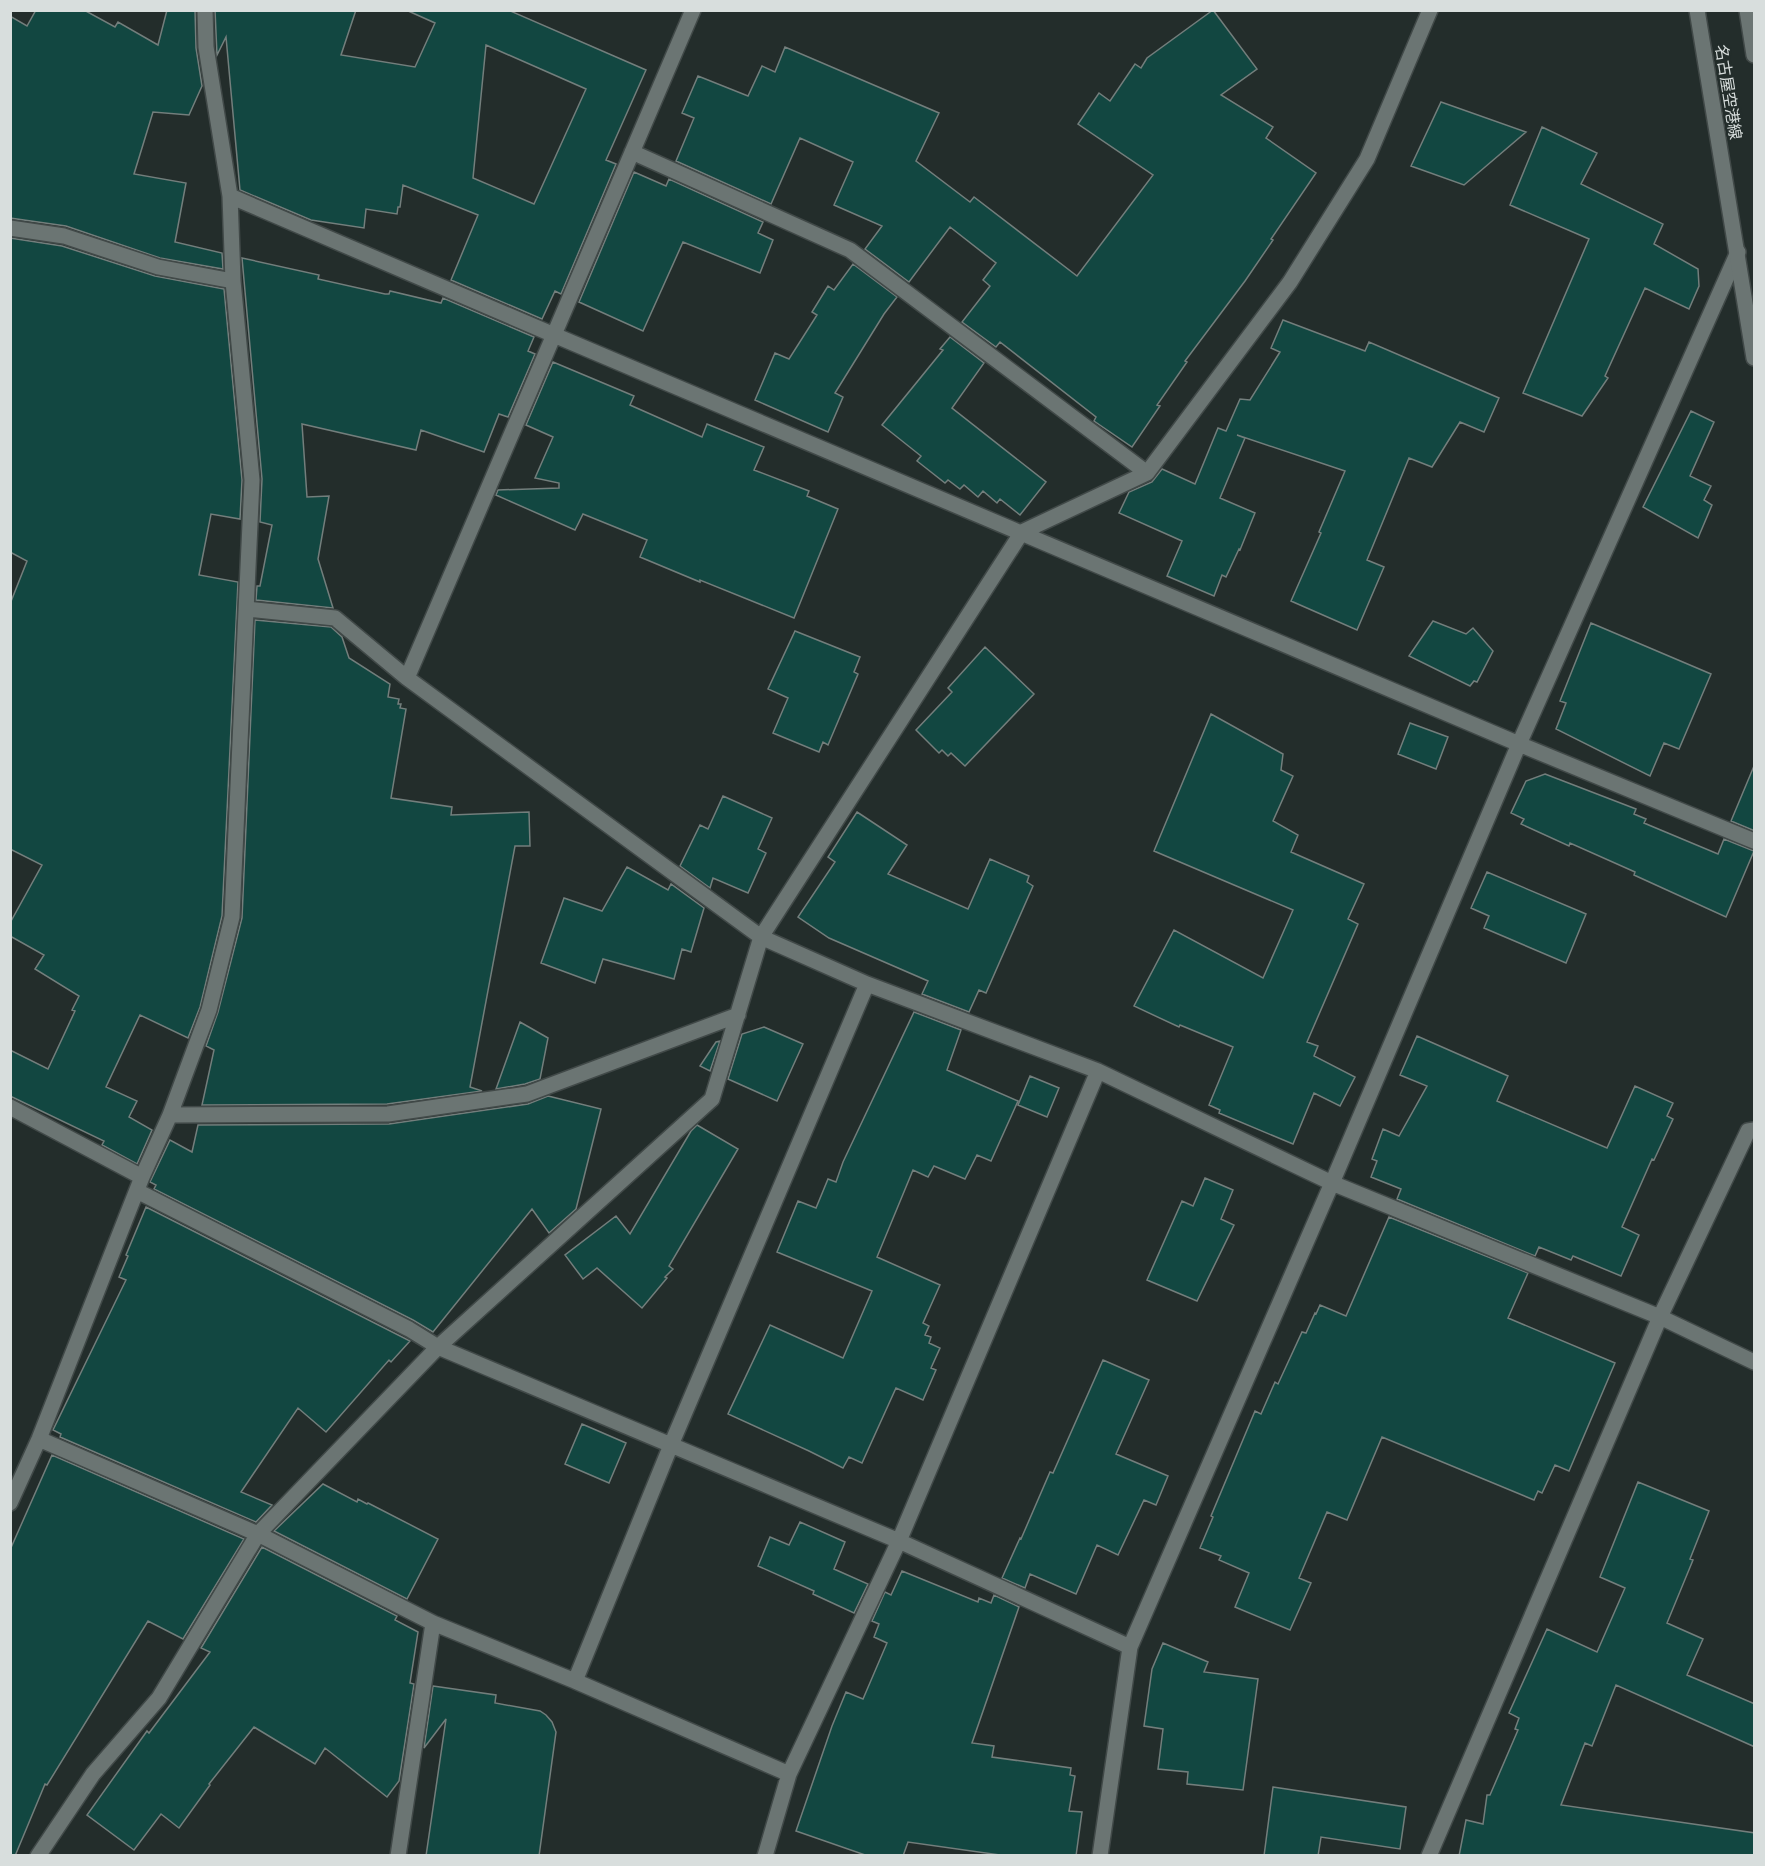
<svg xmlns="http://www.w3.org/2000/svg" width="1765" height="1866" font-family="'Roboto Condensed','Noto Sans JP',sans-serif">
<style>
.building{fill:#124741;stroke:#737e7c;stroke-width:1.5;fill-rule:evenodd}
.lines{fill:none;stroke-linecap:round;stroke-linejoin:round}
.minor-casing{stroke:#414948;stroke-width:18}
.secondary-casing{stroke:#414948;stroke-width:18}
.minor{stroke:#6b7573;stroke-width:15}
.secondary{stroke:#6b7573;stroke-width:15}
.labels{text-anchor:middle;stroke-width:4.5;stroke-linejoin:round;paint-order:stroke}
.street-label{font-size:16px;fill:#d8dedd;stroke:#232d2b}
</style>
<rect width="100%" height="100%" fill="#232d2b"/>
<path class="building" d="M36,10h48l31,17 3,-5 40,23 9,-35h28l1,38 6,38 -13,29 -36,-3 -19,62 52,9 -11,59 47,11 1,16 -63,-11 -94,-32 -56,-8v-202l17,10z
M215,10h141l-15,45 74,12 20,-44 -29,-13h102l138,60 -40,90 10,4 -55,130 -6,-3 -13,28 -91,-39 27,-65 -75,-30 -3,22h-2l-1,7 -31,-5 -2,19 -53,-8 -71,-30 -14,-153 -9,18zM486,45l100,44 -52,115 -61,-26z
M1213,10l44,59 -36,26 52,32 -7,11 50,35 -45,66 2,1 -28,41 -60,80 2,1 -30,43 3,1 -28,41 -38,-26 2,-4 -96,-75 -4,5 -34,-25 28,-36 -7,-6 13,-17 -46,-36 -41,55 -44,-33 17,-23 -48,-21 19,-43 -53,-24 -29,66 -95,-43 18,-43 -12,-5 16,-37 50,20 14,-30 13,6 10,-25 154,66 -23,48 54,41 4,-5 103,79 76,-101 -75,-51 21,-31 11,8 25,-37 6,4 6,-10z
M1441,102l85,30 -62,53 -53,-19z
M1542,127l55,26 -16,31 82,40 -9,20 44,25 1,17 -10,23 -44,-21 -40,88 3,2 -26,38 -59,-23 66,-154 -79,-34z
M634,172l32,14 3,-7 94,43 -5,11 15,7 -13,33 -77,-31 -40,89 -64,-29z
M10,238l52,8 93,30 69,13 18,191 -2,39 -29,-5 -12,61 39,7 -16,334 -22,91 -12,31 -48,-23 -34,72 31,14 -8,16 23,13 -15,34 -35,-19 2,-4 -94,-45v-46l38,19 27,-58 -3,-1 7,-14 -44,-27 9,-14 -34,-19v-13l32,-58 -32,-16v-245l17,-43 -17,-9z
M242,258l77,17 -1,4 67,15h4l1,-3 51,12 2,-5 91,39 -6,14 7,3 -27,63 -9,-3 -15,38 -63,-22 -5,20 -114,-26 5,73 22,-1 -11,63 15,49 -77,-8 1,-14h3l12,-61 -12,-3 2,-43z
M853,264l44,33 -13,17 -49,79 8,4 -15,35 -73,-32 20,-47 14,6 28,-44 -5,-3 16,-26 6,4z
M1283,320l82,31 4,-9 130,56 -15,34 -24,-10 -28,45 -23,-9 -42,102 17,7 -27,63 -66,-29 30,-68 -2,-1 26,-61 -108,-36 8,3 -25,60 35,15 -15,37 -1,-1 -13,28 -4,-2 -8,21 -47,-20 15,-35 -63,-28 10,-21 23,-10 10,-13 33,15 23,-56 8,3 14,-32 10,1 30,-48 -9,-4z
M950,337l34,26 -32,45 94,74 -26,33 -20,-16 -3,4 -14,-12 -5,6 -14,-12 -4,4 -12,-9 -3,3 -28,-22 4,-5 -39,-31 61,-75 -3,-1z
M553,362l81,34 -4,9 72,32 5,-13 57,23 -10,23 55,21 -2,5 31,13 -44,109 -94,-38v2l-60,-25 7,-17 -64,-26 -8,16 -79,-35 2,-5 61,-2v-5l-24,-5 18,-41 -27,-12z
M1691,411l23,11 -24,54 21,10 -7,14 8,5 -14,33 -55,-31z
M255,620l76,7 11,10 7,21 41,26 -2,13 11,2 -1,5h3l-1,4 6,1 -15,89 61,9 -1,8 78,-3 1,34h-15l-45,241 12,4 -95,13 -185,1 12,-55 -8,-4 12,-34 24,-94z
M1433,621l33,13 7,-6 20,23 -16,31 -3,-1 -4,5 -61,-30z
M1591,623l120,51 -32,75 -15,-6 -14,33 -94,-47 10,-26 -6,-2z
M795,631l65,26 -6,15 4,2 -30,71 -5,-3 -4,10 -46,-19 15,-35 -20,-9z
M985,647l49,47 -69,72 -14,-13 -3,3 -6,-6 -3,3 -23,-23 36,-38 -4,-4z
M1211,714l72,40 -2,16 12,6 -20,45 25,14 -7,17 73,32 -16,35 10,5 -51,118 11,4 -4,10 41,21 -15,29 -26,-13 -21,51 -74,-31 1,-3 -11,-5 24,-58 -53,-22 -1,2 -45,-21 40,-76 89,48 30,-68 -139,-59z
M1410,723l38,14 -12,32 -38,-15z
M1754,766h1v65l-24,-10z
M1545,774l91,35 -2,5 12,5 -2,4 74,31 6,-15 30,12 -28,66 -92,-42 1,-3 -65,-29 -1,3 -48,-22 3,-5 -13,-6 15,-32z
M723,796l49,22 -14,31 8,4 -18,40 -35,-15 -3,10 -30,-22 20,-41 8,4z
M857,812l50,33 -19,29 80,35 22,-50 39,17 -2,6 6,4 -47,107 -7,-3 -10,22 -47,-18 6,-13 -99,-43 -31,-21 37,-55 -7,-5z
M627,867l41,23 3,-6 33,24 -13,44 -9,-3 -8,30 -71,-20 -8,24 -54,-20 23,-65 38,13z
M1487,872l99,42 -20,49 -82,-35 5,-12 -18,-8z
M914,1012l47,18 -14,40 71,31 -27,60 -14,-6 -12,24 -31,-13 -6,11 -15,-7 -36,87 63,28 -17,38 6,3 -4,9 6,2 -2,6 11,5 -9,20 5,2 -13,30 -27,-12 -34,75 -13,-6 -6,11 -34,-17 -81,-37 42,-89 73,33 29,-67 -95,-39 21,-51 18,7 12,-29 8,3 7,-20z
M520,1022l28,16 -8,41 -15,5 -29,5z
M764,1027l39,17 -26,57 -49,-22 14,-45z
M1417,1036l91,40 -11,25 110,47 28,-62 38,17 -6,13 6,3 -19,41 -2,-1 -30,68 17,8 -18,41 -48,-20 -2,4 -32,-13 -4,9 -138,-57 4,-10 -30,-12 6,-16 -5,-2 11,-30 16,7 28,-50 -27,-11z
M720,1041l-10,30 -10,-5 16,-24z
M1030,1076l29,12 -12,29 -29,-12z
M548,1096l53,13 -25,100 -27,24 -17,-24 -99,123 -20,-12 -259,-131 2,-4 -6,-3 20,-42 22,12 6,-27 191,-1 139,-20z
M697,1125l41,24 -69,117 4,3 -8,8 2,1 -25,30 -45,-40 -14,11 -18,-24 51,-39 14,18 61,-103z
M1205,1178l28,12 -12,29 13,6 -37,76 -50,-21 35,-79 11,5z
M146,1207l264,134 -19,21 -2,-2 -63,72 -28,-24 -57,84 31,13 -16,17 -196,-85 1,-3 -8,-4 73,-150 -7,-3 9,-21 -2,-1z
M1389,1217l139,56 -20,45 107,45 -46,108 -14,-6 -13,28 -4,-2 -4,9 -152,-63 -35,83 -20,-8 -28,66 12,5 -21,47 -55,-23 14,-34 -30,-13 2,-4 -21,-8 13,-31 -2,-1 44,-105 6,3 14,-32 3,2 24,-52 4,1 9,-20 1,1 4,-9 26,11z
M1103,1360l46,20 -33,74 52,22 -12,29 -12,-5 -26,55 -21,-10 -21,49 -46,-20 -5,14 -23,-10 18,-40 1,1 29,-67 3,1z
M582,1424l44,19 -17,40 -44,-19z
M52,1455l192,84 -61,100 -35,-18 -101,164 -2,-1 -30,72h-5v-306z
M1638,1482l71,29 -19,48 3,1 -26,63 36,16 -16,36 68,29v43l-139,-62 -24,61 -7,-3 -24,62 194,28v23h-296l7,-36 17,4 4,-29h3l28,-65 -3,-1 4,-11 -10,-5 38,-84 50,23 28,-64 -25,-11z
M323,1484l34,18 1,-3 9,5 1,-1 70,36 -31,60 -133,-68z
M800,1522l45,20 -11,27 34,15 -14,29 -41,-19 1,-3 -56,-25 12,-29 19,8z
M262,1547l135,69 -2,4 23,12 -8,51 4,1 -15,97 -12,16 -62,-49 -10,16 -61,-37 -45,57 1,1 -31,43 -18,-14 -27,36 -47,-35 60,-84 2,2 61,-81 -9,-4z
M902,1571l76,31 1,-4 12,5 3,-8 25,12 -47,136 22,3 -2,11 79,11 -1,7 5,1 -6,35 13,1 -6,44h-69l-99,-14 -5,14h-35l-72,-25 36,-105 14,-34 17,7 24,-56 -13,-6 5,-13 -7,-3 13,-29 6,3z
M1163,1643l45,19 -4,10 54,7 -15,111 -56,-6 1,-12 -30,-3 5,-40 -19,-3 8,-57z
M433,1686l63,9 -1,8 45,8 6,4 6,7 4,10 -17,124h-113l20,-137 -22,29z
M1273,1787l133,20 -6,42 -79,-12 -3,19h-54z"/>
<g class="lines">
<g class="minor-casing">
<path id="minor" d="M632,152l218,98 297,223
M230,196l324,139 965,409 235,97
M10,228l54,8 94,31 75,14
M247,609l88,9 72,60 354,259 106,47 231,87 234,112 328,134 94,45
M407,678l286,-668
M10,1107l132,70
M170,1115l218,-1 139,-20 211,-79
M137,1191l272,138 29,18 461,194 231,106
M39,1439l219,95 175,89 142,58 214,93
M10,1503l29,-64 103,-262 28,-62 39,-105 23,-93 20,-437 -19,-199 -3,-85 -24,-149 -1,-37
M575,1681l96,-236 196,-461
M38,1856l55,-82 66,-76 99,-164 180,-187 274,-248 49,-162 261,-405 125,-59 143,-191 77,-123 63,-149
M398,1856l35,-233
M765,1856l24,-82 110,-233 199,-470
M1100,1856l30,-209 202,-464 187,-439 219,-492
M1429,1856l231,-539 88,-186 6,-1"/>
</g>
<g class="secondary-casing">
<path id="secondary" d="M1697,10l57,348
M1747,10l7,45"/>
</g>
<use href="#minor" class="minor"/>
<use href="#secondary" class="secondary"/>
</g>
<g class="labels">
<g class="street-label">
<text transform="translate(1729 92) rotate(81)" y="6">名古屋空港線</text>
</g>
</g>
<rect width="1765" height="1866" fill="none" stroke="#d8dedd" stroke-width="24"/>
</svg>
